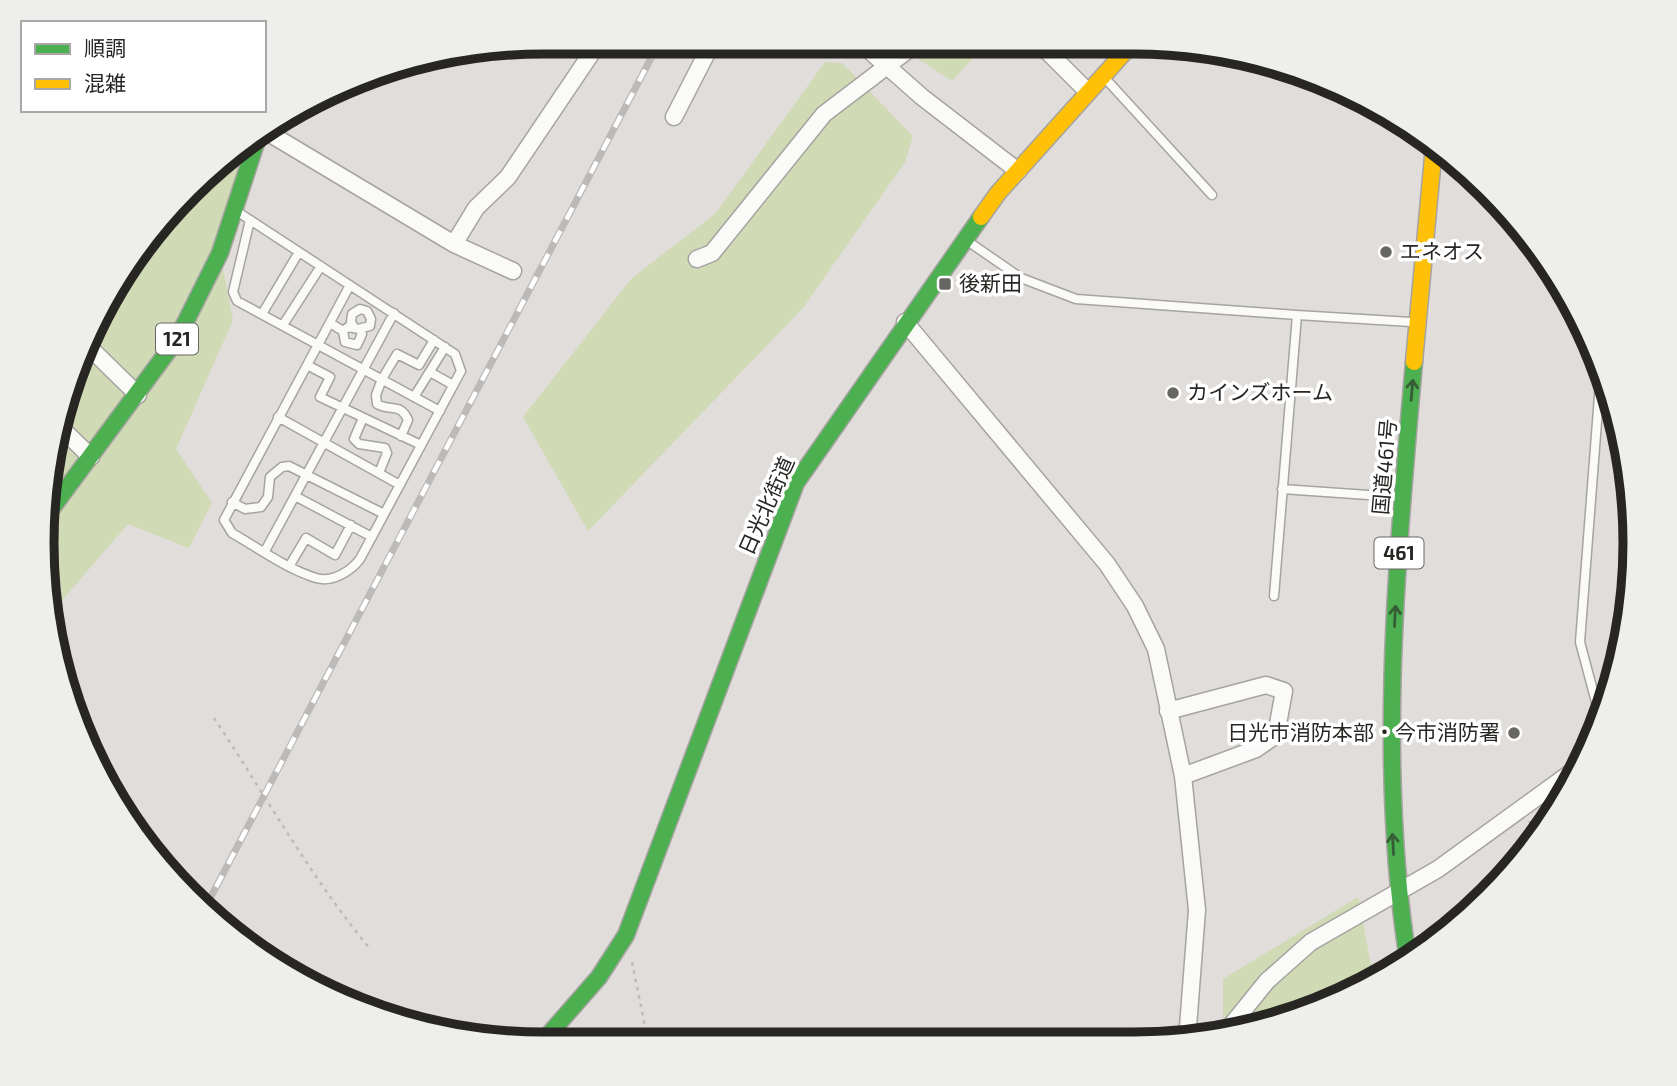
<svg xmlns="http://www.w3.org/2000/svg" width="1677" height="1086" font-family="'Exo 2','Noto Sans JP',sans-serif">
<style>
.green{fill:#d0dab4}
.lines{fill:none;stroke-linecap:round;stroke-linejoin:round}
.lane-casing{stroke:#a6a3a1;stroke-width:11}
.street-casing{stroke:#a6a3a1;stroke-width:19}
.fast-casing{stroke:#a6a3a1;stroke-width:19}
.slow-casing{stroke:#a6a3a1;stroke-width:19}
.path{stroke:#bdbcbb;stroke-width:2.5;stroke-dasharray:3.5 5;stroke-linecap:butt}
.lane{stroke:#fafaf9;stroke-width:8}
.street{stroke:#fafaf9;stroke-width:16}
.fast{stroke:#4caf50;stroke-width:16}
.slow{stroke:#ffc107;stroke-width:16}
.rail-casing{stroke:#bbbab9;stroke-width:7}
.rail{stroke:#fff;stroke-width:4.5;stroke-dasharray:13;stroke-linecap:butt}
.oneway{stroke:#365d35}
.poi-dot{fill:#686663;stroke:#fff;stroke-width:2.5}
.labels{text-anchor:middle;stroke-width:7;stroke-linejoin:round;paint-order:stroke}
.shield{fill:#fff;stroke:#686765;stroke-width:2}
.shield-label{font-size:19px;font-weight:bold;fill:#282623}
.poi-label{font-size:21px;fill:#282623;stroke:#fff;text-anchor:start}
.street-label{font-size:21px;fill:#282623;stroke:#fff}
.rim{fill:none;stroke:#282623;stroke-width:9}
</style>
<rect width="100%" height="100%" fill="#e0ddda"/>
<path class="green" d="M895,44l90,1 -33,36z
M825,62l17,1 71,73 -8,26 -102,146 -215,223 -65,-114 108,-138 85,-66z
M235,154l17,4 -32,95 13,67 -57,129 36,54 -23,45 -61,-24 -75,87 -10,-100 26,-129 53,-100 13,-18 12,-28z
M1358,897l16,84c-45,28 -100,44 -151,53v-55z"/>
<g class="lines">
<g class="lane-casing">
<path id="lane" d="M1104,77l108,118
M241,214l214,140 6,17 -101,188c-9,12 -28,24 -44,19 -29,-9 -58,-30 -84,-45l-8,-13 126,-235
M250,220l-17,72 4,9 203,110
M966,240l55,38 55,21 221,16
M262,314l37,-62
M330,323l13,8 2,11 12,3 5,-11 -3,-5 -11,-2 -5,4
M283,325l38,-59
M354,327l-3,-5 1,-8 8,-5 7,2 4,8 -1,7 -12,3
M307,365l23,12 -10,20 101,48
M430,372l23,13
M414,397l31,-50
M278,417l122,68
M363,418l-9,21 5,5 26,4 2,5 -8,20
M401,436l7,-16c-8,-18 -17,-8 -31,-16l-1,-9 6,-16 15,-25 22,11 15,-25
M1282,489l115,8
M295,496l77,41
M232,502l13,7 16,-2 7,-10 2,-20 12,-10 7,-1 95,48
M265,551l129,-238
M290,565l16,-27 29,17 16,-30
M1274,596l23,-281 114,7
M1601,721l-21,-79 21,-272"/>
</g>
<g class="street-casing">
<path id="street" d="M862,44l60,53 96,74
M1041,45l46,46
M674,117l38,-74
M262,129l192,115 59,27
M454,244l22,-36 32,-31 91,-135
M697,259l15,-6 112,-139 92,-70
M905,322l202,242 28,42 21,43 27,127 14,134 -10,130
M88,346l50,49
M60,427l31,30
M1168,711l98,-26 18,6 -8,44 -20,14 -73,27
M1225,1033l42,-52 44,-39 127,-73 142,-103"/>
</g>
<g class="fast-casing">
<path id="fast" d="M44,519l133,-180 43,-86 40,-122
M1408,960c-31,-198 -11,-399 6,-598
M544,1040l55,-63 27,-42 170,-452 185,-266"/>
</g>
<g class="slow-casing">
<path id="slow" d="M981,217l17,-24 132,-147
M1414,362l20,-216"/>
</g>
<path class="path" d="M214,718c52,78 97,160 157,232
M1529,821l10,13
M632,962l16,79"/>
<use href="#lane" class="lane"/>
<use href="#street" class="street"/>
<use href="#fast" class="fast"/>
<use href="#slow" class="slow"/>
<g class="rail-casing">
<path id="rail" d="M204,910l455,-867"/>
</g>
<use href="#rail" class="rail"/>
</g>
<defs><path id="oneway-shaft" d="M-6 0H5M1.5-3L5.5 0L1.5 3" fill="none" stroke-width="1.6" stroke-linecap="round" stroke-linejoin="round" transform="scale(1.75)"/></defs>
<g class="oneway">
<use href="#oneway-shaft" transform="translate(1412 390) rotate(-85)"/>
<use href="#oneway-shaft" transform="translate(1395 616) rotate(-87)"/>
<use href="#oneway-shaft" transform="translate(1393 844) rotate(-93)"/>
</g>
<g class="poi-dot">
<circle cx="1386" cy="252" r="7"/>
<rect x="938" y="277" width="14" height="14" rx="3.5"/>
<circle cx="1173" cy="393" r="7"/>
<circle cx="1514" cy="733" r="7"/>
</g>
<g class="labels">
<g class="shield">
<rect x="156" y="323.5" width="42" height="31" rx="5"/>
<rect x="1374.5" y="537.5" width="49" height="31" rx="5"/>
</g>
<g class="shield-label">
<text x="177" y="346">121</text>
<text x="1399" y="560">461</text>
</g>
<g class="poi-label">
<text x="1400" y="259">エネオス</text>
<text x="959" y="291">後新田</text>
<text x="1187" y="400">カインズホーム</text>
<text x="1500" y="740" text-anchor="end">日光市消防本部・今市消防署</text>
</g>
<g class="street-label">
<text transform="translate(1385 467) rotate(-85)" y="7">国道461号</text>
<text transform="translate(767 506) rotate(-66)" y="7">日光北街道</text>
</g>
</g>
<path d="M0 0H1677V1086H0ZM543 54H1134A489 489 0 0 1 1623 543V543A489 489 0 0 1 1134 1032H543A489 489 0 0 1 54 543V543A489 489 0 0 1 543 54Z" fill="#eeeeed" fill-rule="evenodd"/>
<path class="rim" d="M543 54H1134A489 489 0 0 1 1623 543V543A489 489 0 0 1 1134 1032H543A489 489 0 0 1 54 543V543A489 489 0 0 1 543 54Z"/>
<rect x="21" y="21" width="245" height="91" fill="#ffffff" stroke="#a9a8a7" stroke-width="2"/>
<rect x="35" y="44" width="35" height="10" fill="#4caf50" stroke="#a9a8a7" stroke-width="2"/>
<text x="84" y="56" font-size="21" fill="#282623">順調</text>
<rect x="35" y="79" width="35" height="10" fill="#ffc107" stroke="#a9a8a7" stroke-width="2"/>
<text x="84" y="91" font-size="21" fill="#282623">混雑</text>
</svg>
